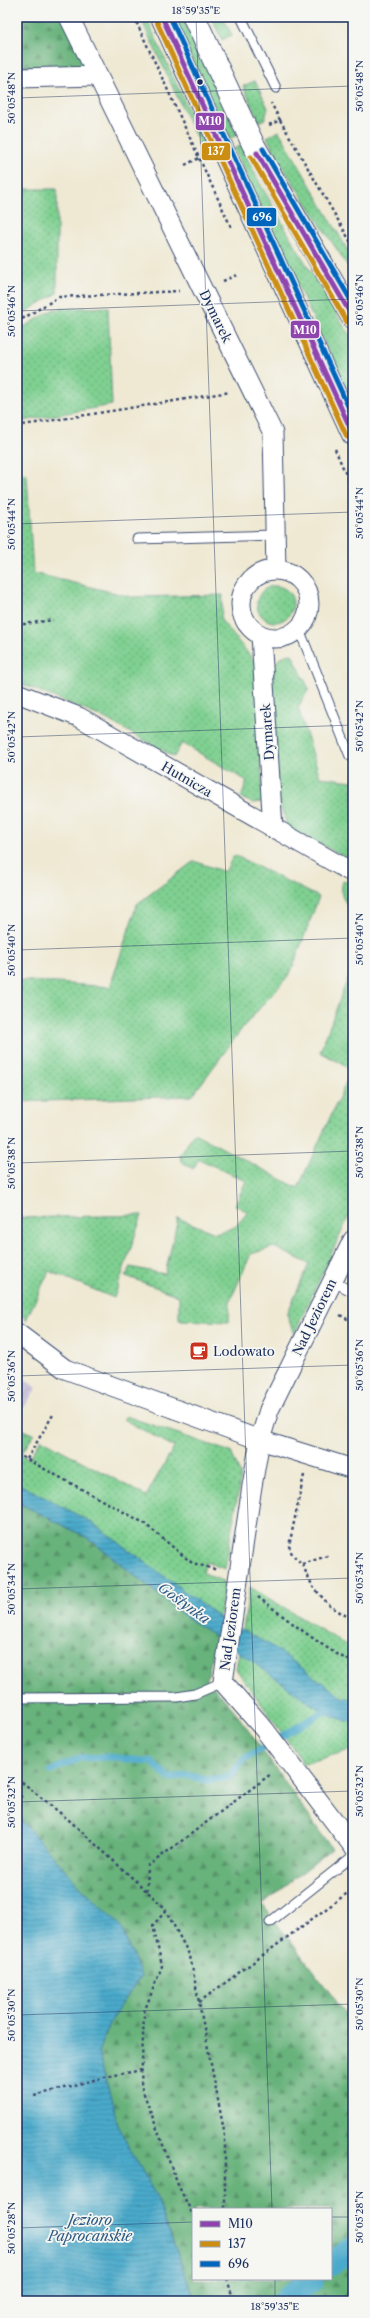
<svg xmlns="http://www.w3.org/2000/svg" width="370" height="2318" font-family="'Libre Caslon Text',serif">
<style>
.industrial{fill:url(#industrial-furrows)}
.grass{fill:url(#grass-dots);stroke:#4d8078}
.forest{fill:url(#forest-firs);stroke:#41706c;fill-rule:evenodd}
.water{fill:url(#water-rules);stroke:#346c94}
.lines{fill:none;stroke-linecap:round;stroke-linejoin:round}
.stream{stroke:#4caacb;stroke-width:7}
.canal{stroke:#4caacb;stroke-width:24}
.service-casing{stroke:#3b4b70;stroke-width:11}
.minor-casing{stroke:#3b4b70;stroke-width:21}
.tertiary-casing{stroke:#3b4b70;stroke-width:24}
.path{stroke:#3b4b70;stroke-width:2.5;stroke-dasharray:3 3;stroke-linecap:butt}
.service{stroke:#fff;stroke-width:9}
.minor{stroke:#fff;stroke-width:19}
.tertiary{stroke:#fff;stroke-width:22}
.bus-1-casing{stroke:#f6f6f2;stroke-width:8}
.bus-2-casing{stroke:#f6f6f2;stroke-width:8}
.bus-3-casing{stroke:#f6f6f2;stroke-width:8}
.bus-1{stroke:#8e44ad;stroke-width:5}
.bus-2{stroke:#cb8e13;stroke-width:5}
.bus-3{stroke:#0065bd;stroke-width:5}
.ticks{fill:none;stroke:#1b2f5e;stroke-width:1;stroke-opacity:0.45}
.bus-dot{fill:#1b2f5e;stroke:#f6f6f2;stroke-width:1.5}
.labels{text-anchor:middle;stroke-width:3.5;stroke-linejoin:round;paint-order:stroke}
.street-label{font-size:13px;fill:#1b2f5e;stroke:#f6f6f2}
.poi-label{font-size:13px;fill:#1b2f5e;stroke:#f6f6f2;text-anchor:start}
.water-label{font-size:14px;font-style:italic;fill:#2c5a84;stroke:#f6f6f2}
.line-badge{stroke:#f6f6f2;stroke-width:1.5}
.badge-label{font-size:11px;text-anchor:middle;font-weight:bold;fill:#fff}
.neatline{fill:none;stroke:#1b2f5e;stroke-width:1.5}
.ticks-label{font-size:10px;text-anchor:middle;fill:#1b2f5e}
</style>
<defs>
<pattern id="industrial-furrows" width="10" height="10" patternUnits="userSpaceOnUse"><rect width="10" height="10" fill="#c8bfd8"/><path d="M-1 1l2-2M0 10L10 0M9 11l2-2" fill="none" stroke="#aba4bc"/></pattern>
<pattern id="grass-dots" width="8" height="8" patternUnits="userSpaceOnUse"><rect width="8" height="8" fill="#7fd091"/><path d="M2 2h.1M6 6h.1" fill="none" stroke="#67a97a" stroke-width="1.8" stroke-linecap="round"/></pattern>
<pattern id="forest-firs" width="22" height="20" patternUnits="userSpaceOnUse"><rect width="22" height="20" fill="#67b27b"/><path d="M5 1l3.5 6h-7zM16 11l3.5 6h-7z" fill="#549168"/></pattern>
<pattern id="water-rules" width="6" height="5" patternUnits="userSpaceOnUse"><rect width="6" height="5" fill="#4caacb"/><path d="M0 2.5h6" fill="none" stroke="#3e8ba8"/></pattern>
</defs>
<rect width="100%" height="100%" fill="#f6f6f2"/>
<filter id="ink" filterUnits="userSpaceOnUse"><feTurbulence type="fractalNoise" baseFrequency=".025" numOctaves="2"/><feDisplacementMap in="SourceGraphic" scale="8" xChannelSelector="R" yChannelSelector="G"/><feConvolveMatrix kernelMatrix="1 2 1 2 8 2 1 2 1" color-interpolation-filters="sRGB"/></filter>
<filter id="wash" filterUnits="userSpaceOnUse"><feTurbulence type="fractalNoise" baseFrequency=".012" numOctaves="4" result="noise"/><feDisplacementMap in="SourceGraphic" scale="16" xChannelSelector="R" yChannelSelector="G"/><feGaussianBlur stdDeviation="0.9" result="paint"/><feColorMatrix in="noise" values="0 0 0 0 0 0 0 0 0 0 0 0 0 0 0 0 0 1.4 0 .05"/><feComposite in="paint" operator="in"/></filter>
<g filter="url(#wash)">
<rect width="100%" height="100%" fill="#efe9d3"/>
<path class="industrial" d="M22,1377l15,11 -20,29v-33z"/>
<path class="grass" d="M140,17h6l59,129 -4,2z
M172,17h10l55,118 -8,4z
M211,17h12l9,18 -10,5z
M255,81l13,27 -3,11 -6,3 -16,-36z
M279,131l74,128v7l-4,2 -69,-105 -13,-26z
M242,145l15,33 36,64 60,99v63l-119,-255z
M17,189h40v104l-40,24z
M108,307l4,98 -95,17v-91l37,-22z
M17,471l10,4 6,98 99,24 91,-2 -2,25 35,43 7,139 -11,1 -11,-5 6,-17 -65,-38 -8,14 -70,-39 -87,-36z
M257 604a18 18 0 1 1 36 0a18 18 0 1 1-36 0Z
M292,654l17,35 -11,18 22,70 33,4v80l-65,-33 -10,-29 -7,-127c5,-11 8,-17 21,-18z
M234,855l85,42 -29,77 -46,52 -52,70 -175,6v-122l93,7 27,-83 57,-43 31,11z
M343,880l10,5v9l-6,10c-7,-8 -6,-14 -4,-24z
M353,972v235l-59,128 -7,-21 22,-50 -35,-17 -23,7 -21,47 -1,21 -50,-2v-24l-53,-20 4,-9 35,7 13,-56 37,15 20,-6 13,-15 -13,-7 11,-24 -47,-22 -6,10 -12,-8 -1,-5 14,-23 104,55 54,-119 -32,-17 27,-72z
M142,1215l-28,83 -65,-27 -23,49 -9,-11v-91z
M126,1416l105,36 10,24 -16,93 -19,-7 -3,11 19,8 2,6 -5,30 -128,-95 -74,-39v-57l17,9 -13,19 8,5 12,-20 105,57 28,-49 -51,-28z
M250,1587l103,62v100l-49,15 -68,-95z"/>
<path class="forest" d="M17,17h47l26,56 -73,1z
M17,1502l71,36 101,81 27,17 -9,43 27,31 98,139 -70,55 91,119v278h-158l-39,-105 -37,-67 -21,-78 15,-34 28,-41 -21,-51 -40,-38 -63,-72zM193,2209h138v70h-138z"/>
<path class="water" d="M17,1483l74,39 128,95 54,30 69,50 11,2v24l-27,-9 -110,-78 -27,-17 -101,-81 -71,-36z
M17,1815l63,72 40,38 21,51 -28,41 -15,34 21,78 37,67 39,105h-178z"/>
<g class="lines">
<path class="stream" d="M51,1771l29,-13 30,-1 42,5 18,17 16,-4 21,5 22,-3 15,-18 87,-52"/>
<path class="canal" d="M331,2264l22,-17
M285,2301l27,-22"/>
</g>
</g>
<g filter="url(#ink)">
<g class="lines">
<g class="service-casing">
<path id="service" d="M241,17l35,71
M137,539l138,-4
M299,629l51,127
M332,1281l21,11
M17,1698l160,-1 18,-3 28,-12
M270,1922l83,-66"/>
</g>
<g class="minor-casing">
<path id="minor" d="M69,17l204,416 3,137
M17,78l81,-2
M241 604a34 34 0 1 1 68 0a34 34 0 1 1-68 0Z
M261,635l12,194
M17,693l62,24 274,156
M353,1240l-84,170 -9,30 -8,46 -29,196 41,47 89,117
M17,1333l48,36 195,71 93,29"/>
</g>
<g class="tertiary-casing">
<path id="tertiary" d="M162,17l191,417
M194,17l59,127 100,174"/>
</g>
<path class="path" d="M134,17l97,210
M280,120l73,126
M269,125l11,-5 -9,-17
M185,165l14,-7
M223,281l16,-7
M17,322l42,-25 120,-6
M17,426l213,-34
M335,449l18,42
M17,625l36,-5
M340,1315l13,7
M17,1454l127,69 48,40 26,7
M27,1459l27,-46
M304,1475l-15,71 3,8 10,10 11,23 17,19 23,14
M302,1564l28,-9
M258,1597c16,12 80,63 95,64
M17,1778l53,43 94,86 26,49 35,180v73
M17,1801l5,-5
M147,1891l1,-25 123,-92
M166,1911l-13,14 9,41 -18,46 -3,74 37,99 15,30
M199,2002l154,-113
M34,2096l71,-19 37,-7
M227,2279l7,22"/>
<use href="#service" class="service"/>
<use href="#minor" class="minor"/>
<use href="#tertiary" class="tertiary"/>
<g class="bus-1-casing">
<path id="bus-1" d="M162,17l191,417
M257,153l96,165"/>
</g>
<g class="bus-2-casing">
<path id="bus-2" d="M156,20l191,417
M251,157l96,165"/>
</g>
<g class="bus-3-casing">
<path id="bus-3" d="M170,17l183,400
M263,149l90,155"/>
</g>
<use href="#bus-1" class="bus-1"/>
<use href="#bus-2" class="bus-2"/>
<use href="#bus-3" class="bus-3"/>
</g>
</g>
<path class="ticks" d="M196,17l76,2192M17,98l336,-12M17,311l336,-12M17,524l336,-12M17,737l336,-12M17,950l336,-12M17,1163l336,-12M17,1376l336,-11M17,1589l336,-11M17,1802l336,-11M17,2015l336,-11M331,2217h22M17,2228l176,-6M275,2279v22"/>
<defs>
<g id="cafe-square" transform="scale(1)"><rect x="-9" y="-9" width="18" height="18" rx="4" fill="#c8321e" stroke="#f6f6f2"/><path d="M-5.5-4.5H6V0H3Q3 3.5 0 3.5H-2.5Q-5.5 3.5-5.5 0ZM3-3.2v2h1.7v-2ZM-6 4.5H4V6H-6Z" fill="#fff"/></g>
</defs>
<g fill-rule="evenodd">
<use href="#cafe-square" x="199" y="1351"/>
</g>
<circle class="bus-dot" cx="200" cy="82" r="3.5"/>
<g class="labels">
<g class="street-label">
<text transform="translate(216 316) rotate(64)" y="5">Dymarek</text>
<text transform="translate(267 732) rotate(-94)" y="5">Dymarek</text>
<text transform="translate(187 779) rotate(30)" y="5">Hutnicza</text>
<text transform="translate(314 1317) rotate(-64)" y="5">Nad Jeziorem</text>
<text transform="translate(230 1629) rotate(-82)" y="5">Nad Jeziorem</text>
</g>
<g class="poi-label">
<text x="213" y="1356">Lodowato</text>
</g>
<g class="water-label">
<text transform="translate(184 1603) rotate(36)" y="5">Gostynka</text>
<text x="90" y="2225">Jezioro<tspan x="90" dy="16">Paprocańskie</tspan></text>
</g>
</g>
<g class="line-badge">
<rect x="195" y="112" width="30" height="19" rx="4" fill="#8e44ad"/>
<rect x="201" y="142" width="30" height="19" rx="4" fill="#cb8e13"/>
<rect x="246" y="207" width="31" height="20" rx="4" fill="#0065bd"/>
<rect x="290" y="320" width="30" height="19" rx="4" fill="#8e44ad"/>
</g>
<g class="badge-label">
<text x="210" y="125">M10</text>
<text x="216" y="155">137</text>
<text x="262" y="221">696</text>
<text x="305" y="334">M10</text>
</g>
<rect width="370" height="2318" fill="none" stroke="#f6f6f2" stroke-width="44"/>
<rect x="192" y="2208" width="140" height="72" fill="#f6f6f2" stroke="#9ea6b7"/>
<rect x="200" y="2221" width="20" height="6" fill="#8e44ad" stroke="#9ea6b7"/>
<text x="228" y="2228" font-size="12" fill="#1b2f5e">M10</text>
<rect x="200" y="2241" width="20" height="6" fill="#cb8e13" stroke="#9ea6b7"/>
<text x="228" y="2248" font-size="12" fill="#1b2f5e">137</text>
<rect x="200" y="2261" width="20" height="6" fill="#0065bd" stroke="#9ea6b7"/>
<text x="228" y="2268" font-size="12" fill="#1b2f5e">696</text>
<rect x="22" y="22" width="326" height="2274" class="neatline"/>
<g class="ticks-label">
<text x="196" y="14">18°59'35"E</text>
<text transform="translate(359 86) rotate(-90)" y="4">50°05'48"N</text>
<text transform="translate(11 98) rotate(-90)" y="4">50°05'48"N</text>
<text transform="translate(359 300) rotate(-90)" y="4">50°05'46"N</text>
<text transform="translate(11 311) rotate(-90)" y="4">50°05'46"N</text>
<text transform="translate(359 513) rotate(-90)" y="4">50°05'44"N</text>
<text transform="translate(11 524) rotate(-90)" y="4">50°05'44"N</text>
<text transform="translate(359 726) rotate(-90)" y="4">50°05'42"N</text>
<text transform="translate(11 737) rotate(-90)" y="4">50°05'42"N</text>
<text transform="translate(359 939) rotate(-90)" y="4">50°05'40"N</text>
<text transform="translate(11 950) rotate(-90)" y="4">50°05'40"N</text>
<text transform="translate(359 1152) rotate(-90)" y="4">50°05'38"N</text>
<text transform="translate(11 1163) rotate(-90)" y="4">50°05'38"N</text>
<text transform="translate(359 1365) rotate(-90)" y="4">50°05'36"N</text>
<text transform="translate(11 1376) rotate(-90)" y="4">50°05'36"N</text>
<text transform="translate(359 1578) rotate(-90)" y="4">50°05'34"N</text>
<text transform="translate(11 1589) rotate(-90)" y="4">50°05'34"N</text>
<text transform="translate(359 1791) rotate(-90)" y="4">50°05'32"N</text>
<text transform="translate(11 1802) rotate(-90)" y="4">50°05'32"N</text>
<text transform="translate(359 2004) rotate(-90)" y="4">50°05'30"N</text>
<text transform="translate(11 2015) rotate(-90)" y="4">50°05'30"N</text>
<text transform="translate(359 2217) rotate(-90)" y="4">50°05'28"N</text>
<text transform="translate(11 2228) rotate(-90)" y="4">50°05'28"N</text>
<text x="275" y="2310">18°59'35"E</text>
</g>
</svg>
